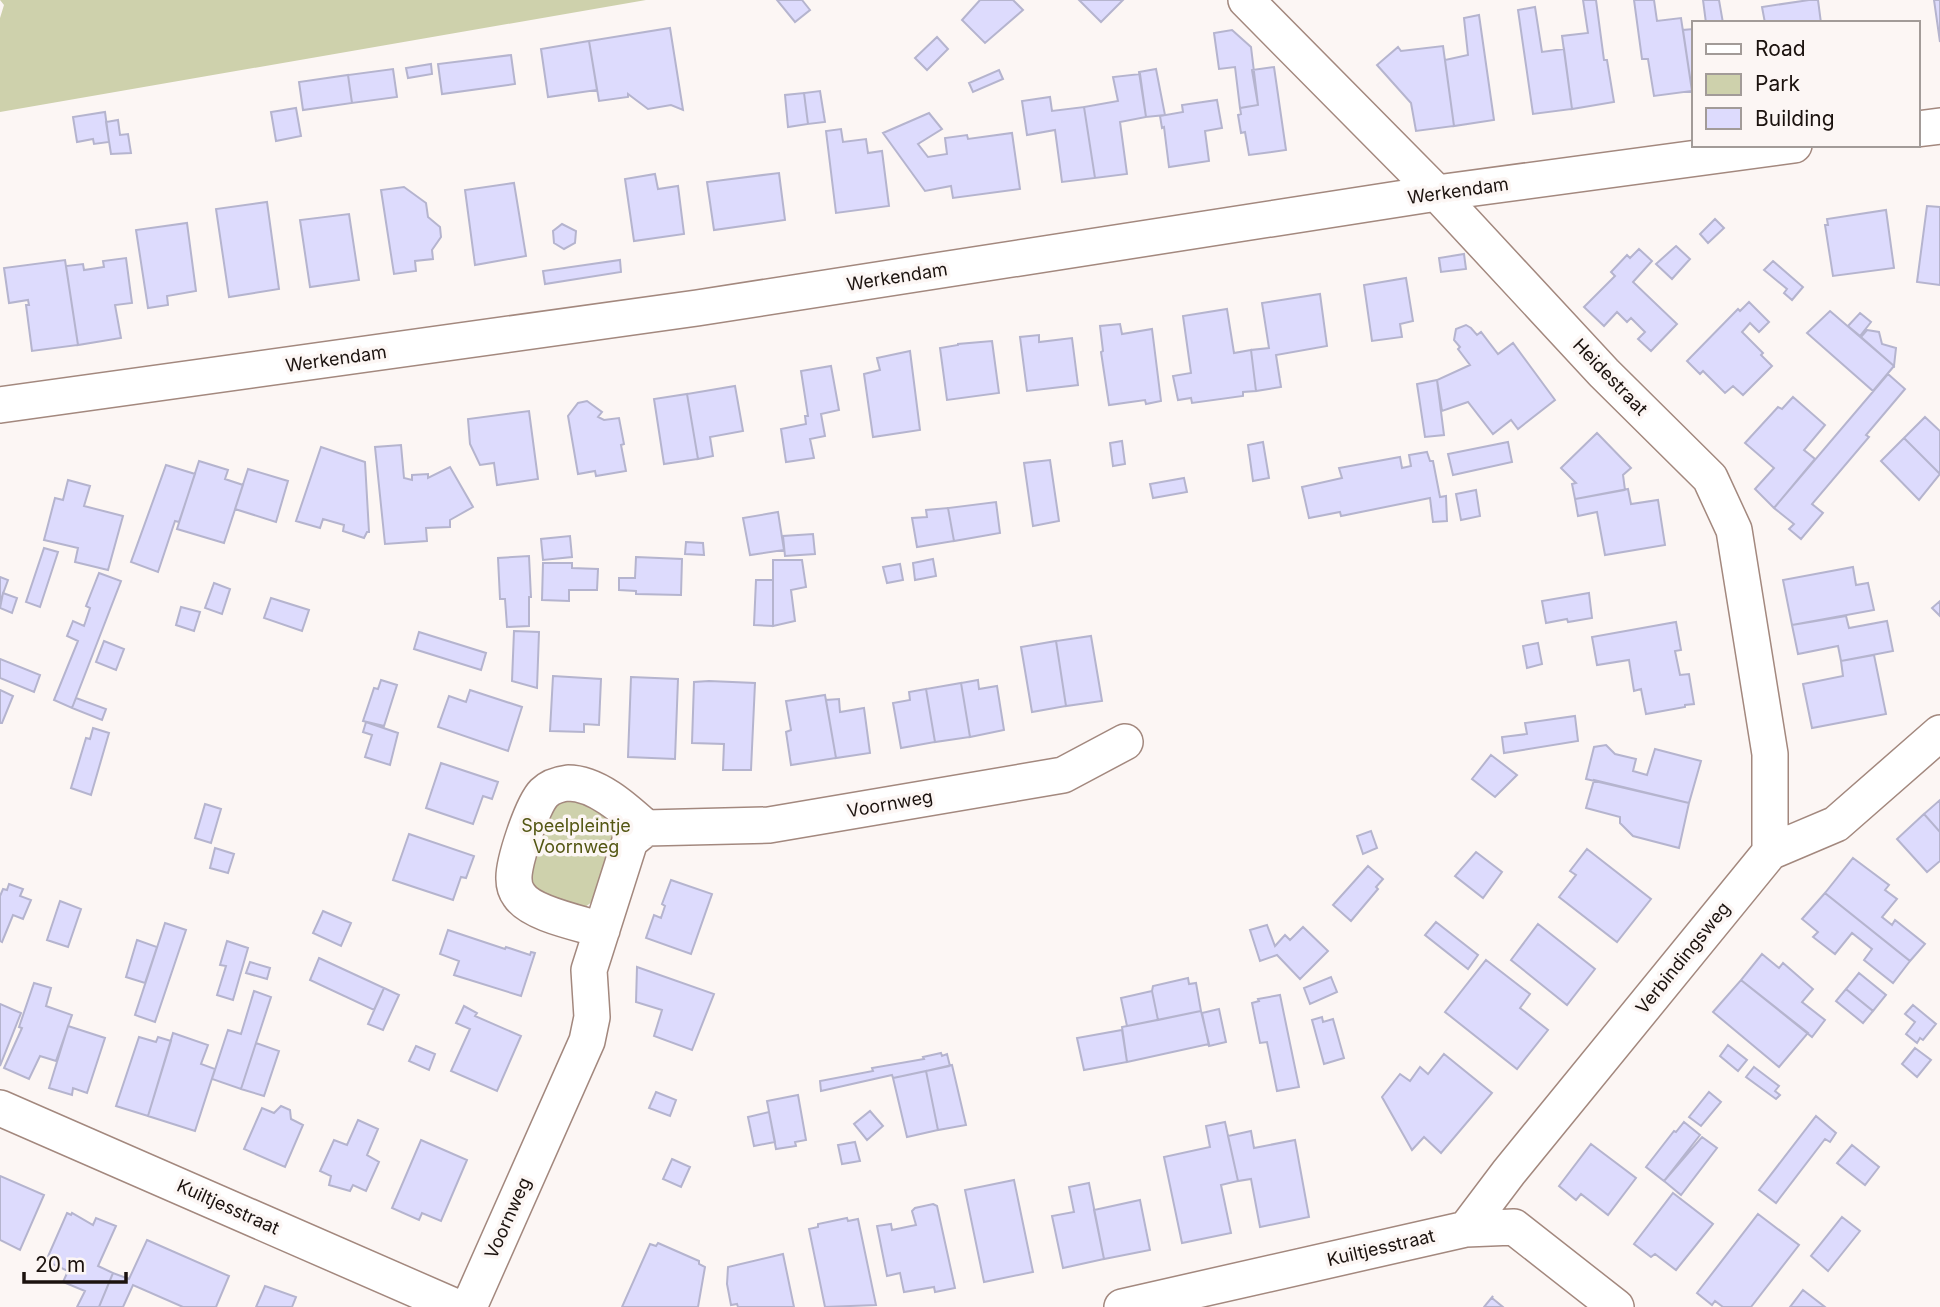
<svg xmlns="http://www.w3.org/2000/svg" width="1940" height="1307" font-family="Inter,sans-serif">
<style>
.green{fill:#ced1ac}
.building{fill:#dddbfd;stroke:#b5b4ce;stroke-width:2}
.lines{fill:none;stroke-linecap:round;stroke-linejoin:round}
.street-casing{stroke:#a3887e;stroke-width:38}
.street{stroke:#fff;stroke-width:35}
.labels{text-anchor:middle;stroke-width:7;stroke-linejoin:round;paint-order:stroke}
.street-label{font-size:18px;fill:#1b120e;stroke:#fcf6f4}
.park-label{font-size:18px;fill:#535612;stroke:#fcf6f4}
</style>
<rect width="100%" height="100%" fill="#fcf6f4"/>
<path class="green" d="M0,0h646l-646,112v-94l4,-13z
M564,793l50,19 6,18 -27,71 -9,7 -58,-19 8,-49z"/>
<path class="building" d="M777,0h25l8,10 -15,12z
M980,0h33l10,10 -38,33 -23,-23z
M1079,0h44l-22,22z
M1583,0h13l8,60h3l7,42 -42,7 -10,-73 26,-3z
M1634,0h20l3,21 24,-3 11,73 -38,5 -6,-37h-6z
M1703,0h16l4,23h-17z
M1809,0h9l3,23h-56l-3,-16z
M1934,0h6v42z
M1535,7l7,45 22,-3 8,60 -39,5 -15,-104z
M1479,15l15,105 -40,6 -9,-66 23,-5 -4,-37z
M670,28l13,82 -12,-5 -23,4 -20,-15v3l-29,4 -10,-60z
M1693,29v61l-1,1 -9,-61z
M1232,30l19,17 7,58 -18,3 -5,-41 -16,2 -5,-36z
M937,37l11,12 -21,21 -12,-12z
M589,41l8,49 -49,7 -7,-48z
M1443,46l11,80 -38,5 -5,-28 -34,-38 21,-18 3,4z
M511,55l4,29 -73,10 -4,-30z
M431,64l1,10 -24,4 -2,-10z
M1274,67l12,83 -37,5 -4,-23 -4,1 -3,-18 3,-1 -1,-6 18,-3 -6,-35z
M393,69l4,28 -45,6 -4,-28z
M1156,69l9,46 -19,2 -7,-45z
M999,70l4,9 -30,13 -4,-9z
M1140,74l6,43 -26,5 7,52 -32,4 -11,-71 34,-6 -5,-24z
M348,75l4,28 -49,7 -4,-28z
M820,91l5,31 -17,2 -4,-31z
M804,93l4,31 -20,3 -3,-32z
M1050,97l2,14 32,-4 11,71 -33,4 -7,-52 -28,5 -5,-34z
M1217,100l5,28 -17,3 4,30 -40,6 -5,-40 -2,1 -2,-12 23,-4 -1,-7z
M296,108l5,28 -25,5 -5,-29z
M105,112l4,30 -15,2 -1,-5 -16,3 -4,-25z
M929,113l13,16 -24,15 10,13 19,-3 -2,-16 22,-3 1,4 44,-6 8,56 -67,9 -2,-12 -26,5 -42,-58z
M118,120l2,15 8,-1 3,19 -20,1 -5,-32z
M841,129l2,13 23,-3 2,14 14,-2 7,55 -53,7 -10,-82z
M779,173l6,47 -71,10 -7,-48z
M655,174l3,15 20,-3 6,48 -50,7 -9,-62z
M514,183l12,73 -51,9 -10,-75z
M404,187l22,16 2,14 12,10 1,10 -9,13 1,9 -18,2 1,10 -22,3 -13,-84z
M267,202l12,87 -50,8 -13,-88z
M1927,206l13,1v78l-23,-3z
M1886,210l8,58 -61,8 -8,-51h3l-1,-6z
M349,214l10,66 -49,7 -10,-67z
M1715,219l9,9 -16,15 -8,-9z
M187,223l9,68 -29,5 1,9 -20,3 -12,-78z
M562,224l14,7 -1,12 -11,6 -10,-6 -1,-12z
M1676,246l14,13 -18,20 -16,-15z
M1639,249l13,12 -19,21 44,42 -26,27 -13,-12 7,-7 -14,-14 -4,4 -10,-10 -13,14 -20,-19 31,-31 -4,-4 16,-17 3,3z
M1464,254l2,15 -25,3 -2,-14z
M126,258l6,45 -17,2 6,33 -43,7 -12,-79 17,-2 1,6 20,-3 -1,-6z
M65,260l13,85 -46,6 -6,-46h3l-1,-5 -19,3 -5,-35z
M620,260l1,12 -76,12 -2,-13z
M1773,261l30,26 -11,13 -8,-7 3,-4 -23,-19z
M1406,278l7,43 -13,3 2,13 -30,4 -8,-56z
M1320,294l7,52 -51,9 5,32 -25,4 -5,-41 18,-2 -7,-45z
M1749,302l20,20 -10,10 -9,-9 -8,9 21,21 -2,2 11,11 -29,29 -10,-9 -8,7 -22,-22 -3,3 -13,-13 51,-52 2,2z
M1227,309l7,44 17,-3 5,41 -13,1v4l-51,7 -1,-5 -13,2 -5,-24 18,-3 -8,-57z
M1830,311l64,55 -21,25 -66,-58z
M1860,313l11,9 -11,14 -12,-10z
M1120,324l2,10 30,-5 9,72 -15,3 -1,-4 -36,5 -8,-53 2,-1 -3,-25z
M1466,325l5,3 6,7 4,-3 17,22 15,-11 42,57 -37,29 -7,-9 -18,14 -25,-32 -26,9 -5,-31 33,-15 -12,-16 2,-2 -6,-7 2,-11z
M1867,330l12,2 3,12 14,4 -2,18 -33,-29z
M1039,335v7l33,-4 6,47 -51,6 -7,-54z
M992,341l7,52 -52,7 -7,-52 18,-3v-1z
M910,351l10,79 -47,7 -9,-63 16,-4 -3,-12z
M831,366l8,44 -18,4 4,22 -15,3 4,19 -28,4 -5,-33 25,-5 -1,-8h3l-7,-45z
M1888,374l17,15 -39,46 3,2 -57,67 11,9 -22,26 -12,-10 5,-5 -20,-16z
M1437,380l7,55 -19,2 -8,-53z
M735,386l8,45 -33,6 3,19 -15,3 -11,-65z
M687,394l11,65 -34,5 -10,-65z
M1793,397l32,28 -21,25 11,9 -41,49 -19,-19 19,-21 -29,-25 33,-36 4,2z
M587,401l15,11 -4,5 6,3 15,-2 5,26 -3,1 5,26 -30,5 -1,-5 -17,3 -10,-58 10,-13z
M529,411l9,68 -41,6 -3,-22 -14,2 -10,-21 -2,-25z
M1925,417l15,14v43l-36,-36z
M1597,433l34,35 -8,7 2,15 -50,9 -3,-15 4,-1 -15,-15z
M1904,438l36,36 -21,26 -38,-39z
M1122,441l3,23 -12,2 -3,-23z
M1263,442l6,36 -16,3 -5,-36z
M1508,442l4,20 -59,13 -5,-21z
M401,445l3,33 8,2v-5l16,-1v4l22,-11 23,40 -23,13v7l-24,1 1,13 -42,3 -10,-97z
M321,447l44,15 4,70h-2l-3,6 -21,-7 1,-6 -21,-6 -3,9 -24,-7z
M1427,452l3,9h3l7,36 6,-1 1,25 -14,1 -3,-24 -89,18 -1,-4 -31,6 -7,-31 40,-9 -3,-10 61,-11 2,11 9,-2 -2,-11z
M1050,460l9,61 -26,5 -9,-63z
M199,461l29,9 -3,9 18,6 -19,58 -47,-14z
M166,465l29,9 -16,48 -4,-1 -17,51 -27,-10z
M248,469l40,12 -12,41 -41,-13z
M1184,478l3,14 -34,6 -3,-14z
M68,480l22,6 -6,20 39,10 -15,54 -33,-8 3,-14 -34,-8 11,-42 8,2z
M1628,489l3,15 27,-4 7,45 -60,10 -8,-43 -19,4 -3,-17z
M1476,490l4,26 -19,4 -5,-26z
M996,502l4,31 -46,8 -6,-33z
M948,508l6,33 -37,6 -5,-29 15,-1 -1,-7z
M778,512l6,38 -34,5 -7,-37z
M813,534l2,20 -30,2 -2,-20z
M570,536l2,21 -29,3 -2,-21z
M686,542l17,1 1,12 -19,-1z
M44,548l14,4 -18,55 -14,-5z
M529,556l2,41h-2v29l-22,1 -2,-28h-5l-2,-41z
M636,557l46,2 -1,36 -45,-1v-3l-17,-1v-12h16z
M933,559l3,17 -21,4 -2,-17z
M773,560h29l4,27 -15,3 4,31 -22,5z
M543,563h29v5l26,1 -1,21h-28v11l-27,-1z
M900,564l3,16 -16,3 -4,-16z
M1853,567l3,18 12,-2 6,27 -82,15 -9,-45z
M99,573l22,8 -49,127 -18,-8 24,-59 -11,-5 6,-15 11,5 6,-18 -4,-2z
M0,577l8,3 -8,22z
M756,580h17v46l-19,-1z
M214,583l16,6 -8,25 -17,-6z
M3,593l14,5 -5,15 -12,-5z
M1589,593l3,25 -24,4 -1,-3 -21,4 -4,-22z
M271,598l38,12 -7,21 -38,-13z
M1940,601v15l-8,-8z
M181,607l19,5 -6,19 -18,-6z
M1846,616l3,12 38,-7 6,30 -52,10 -3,-15 -40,8 -6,-29z
M1676,622l5,28 -6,1 5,24 9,-1 5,30 -9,1v2l-39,7 -5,-25 -7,2 -5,-31 -32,5 -5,-28z
M514,631l25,1 -2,56 -25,-7z
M419,632l67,21 -5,17 -67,-21z
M1091,636l11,65 -36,5 -10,-65z
M104,641l20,8 -8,21 -20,-8z
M1056,641l10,65 -34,6 -11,-65z
M1538,643l4,21 -15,4 -4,-22z
M1874,655l12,59 -74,14 -9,-44 40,-8 -2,-15z
M0,659l40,16 -6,17 -34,-14z
M553,676l48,3 -2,46 -15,-1v8l-34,-1z
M631,677l47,2 -3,80 -47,-2z
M381,680l16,5 -13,41 -21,-5 11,-33 4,1z
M978,680l1,9 18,-3 7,44 -34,7 -9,-54z
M709,681l46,2 -4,87h-28l1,-26 -32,-1 2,-61z
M961,683l9,54 -35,5 -9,-53z
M926,689l9,53 -34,6 -8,-45 17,-3 -1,-8z
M0,690l13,6 -11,27h-2z
M470,690l52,17 -14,44 -70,-24 11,-31 17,6z
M825,695l11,63 -45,7 -5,-33 5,-2 -5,-29z
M76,698l30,11 -4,11 -30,-12z
M839,699l1,13 24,-4 6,45 -34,5 -10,-58z
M1575,716l3,25 -74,12 -2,-16 25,-3 -2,-11z
M366,722l32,11 -8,32 -25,-8 7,-22 -9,-3z
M93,728l16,5 -18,62 -20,-7 15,-50 4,1z
M1606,745l9,9 21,5 -3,12 14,4 8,-26 46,12 -12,42 -103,-24 8,-32z
M1491,755l26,20 -22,22 -23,-18z
M441,763l57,19 -6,17 -9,-3 -10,28 -47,-16z
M1594,780l95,23 -10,45 -46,-12 -13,-13v-6l-34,-9z
M1940,800v32l-16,-18z
M205,804l16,5 -10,34 -16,-5z
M1924,814l16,18v29l-13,11 -30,-33z
M1371,831l6,17 -14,6 -6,-18z
M409,834l65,22 -8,22 -5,-1 -8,23 -60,-20z
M215,848l19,6 -6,19 -18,-5z
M1587,849l64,50 -34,43 -58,-45 17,-22 -6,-4z
M1476,852l26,20 -19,26 -28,-22z
M1853,858l36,27 -4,5 12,9 -15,18 10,8 3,-5 30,24 -15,17 -85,-68z
M1368,866l15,13 -7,8 2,2 -27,32 -18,-16z
M671,880l41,14 -21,60 -45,-16 8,-23 7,3 4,-12 -3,-2z
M9,884l14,5 -3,7 11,4 -8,19 -10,-4 -11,27 -2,-1v-45l3,-7 4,1z
M1825,893l85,68 -17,22 -29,-23 8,-11 -20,-16 -17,21 -22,-17 5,-5 -16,-13z
M60,901l21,8 -13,38 -21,-7z
M323,911l28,12 -10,23 -28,-13z
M1436,922l42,33 -10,14 -43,-34z
M165,923l21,7 -31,92 -20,-7z
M1538,924l57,45 -28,36 -56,-45z
M1267,925l8,21 10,-11 5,5 13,-13 25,24 -28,28 -23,-24 -17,6 -10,-31z
M448,930l57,19 1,-2 24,8 1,-3 4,1 -14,43 -67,-21 5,-14 -19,-7z
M137,940l20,7 -12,36 -19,-6z
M227,941l21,7 -15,52 -16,-5 9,-29 -6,-1z
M1762,954l17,14 4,-5 30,26 -11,13 23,18 -13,17 -71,-57z
M319,958l65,30 -10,22 -64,-30z
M1486,960l44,34 -10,14 28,22 -31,39 -72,-57z
M250,962l20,6 -3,11 -21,-6z
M637,967l77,27 -22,56 -38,-14 8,-26 -26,-8z
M1859,973l27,22 -13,16 -27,-22z
M1331,977l6,15 -27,12 -6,-16z
M1188,978l1,6 7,-1 5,28 -43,9 -6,-29 1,-5z
M1741,980l67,53 -29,34 -66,-55z
M34,983l17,5 -5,18 26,9 -16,46 -16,-5 -11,23 -25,-11 18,-40 -3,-1z
M384,988l15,7 -16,35 -15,-6z
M1846,989l27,22 -10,12 -27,-22z
M254,991l17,6 -30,92 -29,-10 16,-49 13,4z
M1152,991l6,29 -31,6 -6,-28z
M1280,995l19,92 -22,4 -10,-49 -7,1 -8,-40 7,-2 -1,-2z
M0,1004l21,9 -21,53z
M1913,1005l23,19 -13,16 -3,-2 -3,5 -11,-9 9,-12 -10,-8z
M464,1006l13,7 -2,3 46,20 -24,55 -46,-20 19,-42 -14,-6z
M1219,1009l7,33 -17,4 -7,-33z
M1201,1011l8,33 -82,18 -5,-35z
M1322,1017l1,5 10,-3 11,39 -20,6 -12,-44z
M68,1026l37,12 -18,55 -14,-5 -1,7 -23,-7z
M1122,1030l5,32 -43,8 -7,-32z
M173,1033l35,12 -7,19 14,5 -20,62 -47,-15z
M139,1037l17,5 2,-5 13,4 -23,75 -32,-10z
M256,1043l23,8 -15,45 -23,-7z
M1728,1045l19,15 -9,11 -18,-15z
M416,1046l19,8 -6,16 -20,-9z
M1915,1048l16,12 -14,17 -15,-13z
M941,1053l1,3 5,-2 3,12 -57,12 -1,-3 -71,16 -1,-10 53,-10 -1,-3 52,-9 -1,-2z
M1444,1054l48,39 -51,60 -17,-16 -12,13 -30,-53 18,-23 10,7 10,-14 8,7z
M952,1065l14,60 -28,5 -12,-59z
M1754,1067l25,19 -4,5 5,4 -4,4 -30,-22z
M926,1071l12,59 -31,7 -14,-59z
M656,1092l20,8 -6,16 -21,-8z
M1709,1092l12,10 -20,24 -12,-9z
M798,1095l8,45 -11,2 1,4 -20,3 -9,-48z
M281,1106l9,4 1,9 12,6 -18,42 -41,-18 18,-41 12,5z
M870,1111l13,15 -16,14 -13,-16z
M769,1112l6,30 -21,4 -6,-29z
M1816,1116l20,17 -6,9 -5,-3 -49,64 -17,-13z
M358,1120l20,9 -11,26 12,7 -13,29 -13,-6 -3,6 -21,-6 2,-9 -11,-5 14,-31 13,5z
M1225,1122l13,59 -17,4 10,48 -49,10 -18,-86 46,-10 -4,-21z
M1684,1122l16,13 -36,46 -18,-14 28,-36 2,1z
M1251,1131l3,17 41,-8 14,77 -49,10 -9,-48 -13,2 -10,-45z
M1702,1137l15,11 -36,47 -17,-14z
M421,1140l46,20 -26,61 -19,-8 -3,7 -27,-12z
M855,1142l5,19 -18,3 -4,-19z
M1591,1144l45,34 -28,37 -27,-21 -5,6 -17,-14z
M1852,1145l27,22 -14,18 -28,-22z
M672,1159l18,8 -9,20 -18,-8z
M0,1176l44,19 -24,55 -20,-10z
M1014,1180l19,92 -49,10 -19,-92z
M1089,1183l15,76 -41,9 -11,-52 22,-4 -5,-25z
M1673,1193l40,31 -37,46 -21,-16 -4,3 -17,-13z
M1140,1200l10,50 -46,9 -10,-49z
M933,1204l4,2 18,82 -20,4 -1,-5 -30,5 -4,-19 -13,3 -10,-50 14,-2 1,6 24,-5 -4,-14 3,-3z
M67,1213l4,2 1,-2 21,12 3,-7 20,8 -18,40 15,7 -14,34h-22l8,-16 -22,-9 5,-11 -22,-10z
M1758,1214l41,31 -48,62h-28l-8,-6 -3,4 -15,-12z
M1842,1217l18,14 -32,40 -17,-15z
M847,1218l1,3 10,-2 18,86 -51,2 -16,-78 9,-2v-3z
M147,1240l82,36 -13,31h-33l-50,-22 -10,22h-24l14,-34 16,6z
M658,1243l41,18v3l6,3 -7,40h-76l28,-63 6,2z
M783,1254l11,53h-56l-1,-3 -6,1 -4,-21 1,-17z
M265,1286l31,11 -4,10h-36z
M1803,1290l22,17h-35z
M1493,1296l-1,2 11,9h-19z"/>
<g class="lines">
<g class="street-casing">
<path id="street" d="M1246,0l191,193 167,180 106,105 24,52 36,224v98
M1917,129l23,-3
M0,405l697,-97 740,-115 357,-48
M602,930c-22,-7 -71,-16 -83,-35 -3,-4 -5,-11 -5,-16 -1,-16 18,-74 30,-86 6,-6 16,-9 24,-10 29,0 58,27 78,45
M0,1108l456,199
M1466,1229l43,-57 261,-320 66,-28 104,-91
M469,1307l118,-266 5,-24 -3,-47 41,-129 16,-13 123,-3 294,-50 62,-33
M1122,1307l344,-78 48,-2 102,80"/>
</g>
<use href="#street" class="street"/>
</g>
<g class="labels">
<g class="street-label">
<text transform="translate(1458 191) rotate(-8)" y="6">Werkendam</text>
<text transform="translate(897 277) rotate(-9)" y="6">Werkendam</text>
<text transform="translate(336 359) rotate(-8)" y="6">Werkendam</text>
<text transform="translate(1610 377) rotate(46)" y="6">Heidestraat</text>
<text transform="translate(890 804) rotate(-10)" y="6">Voornweg</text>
<text transform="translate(1683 958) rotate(-51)" y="6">Verbindingsweg</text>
<text transform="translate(228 1207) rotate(24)" y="6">Kuiltjesstraat</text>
<text transform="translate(508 1218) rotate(-66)" y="6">Voornweg</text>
<text transform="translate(1381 1248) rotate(-13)" y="6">Kuiltjesstraat</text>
</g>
<g class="park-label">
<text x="576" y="832">Speelpleintje<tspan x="576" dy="21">Voornweg</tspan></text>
</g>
</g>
<rect x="1692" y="21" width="228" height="126" fill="#fcf6f4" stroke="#a29b98" stroke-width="2"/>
<rect x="1706" y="44" width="35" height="10" fill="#ffffff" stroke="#a29b98" stroke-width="2"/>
<text x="1755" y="56" font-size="21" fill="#1b120e">Road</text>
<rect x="1706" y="74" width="35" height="21" fill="#ced1ac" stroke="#a29b98" stroke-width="2"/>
<text x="1755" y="91" font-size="21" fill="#1b120e">Park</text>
<rect x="1706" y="108" width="35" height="21" fill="#dddbfd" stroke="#a29b98" stroke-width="2"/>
<text x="1755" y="126" font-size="21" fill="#1b120e">Building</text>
<path d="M24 1272v10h102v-10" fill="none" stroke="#1b120e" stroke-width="3.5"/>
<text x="35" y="1272" font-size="21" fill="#1b120e" stroke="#fcf6f4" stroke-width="5" paint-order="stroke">20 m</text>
</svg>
